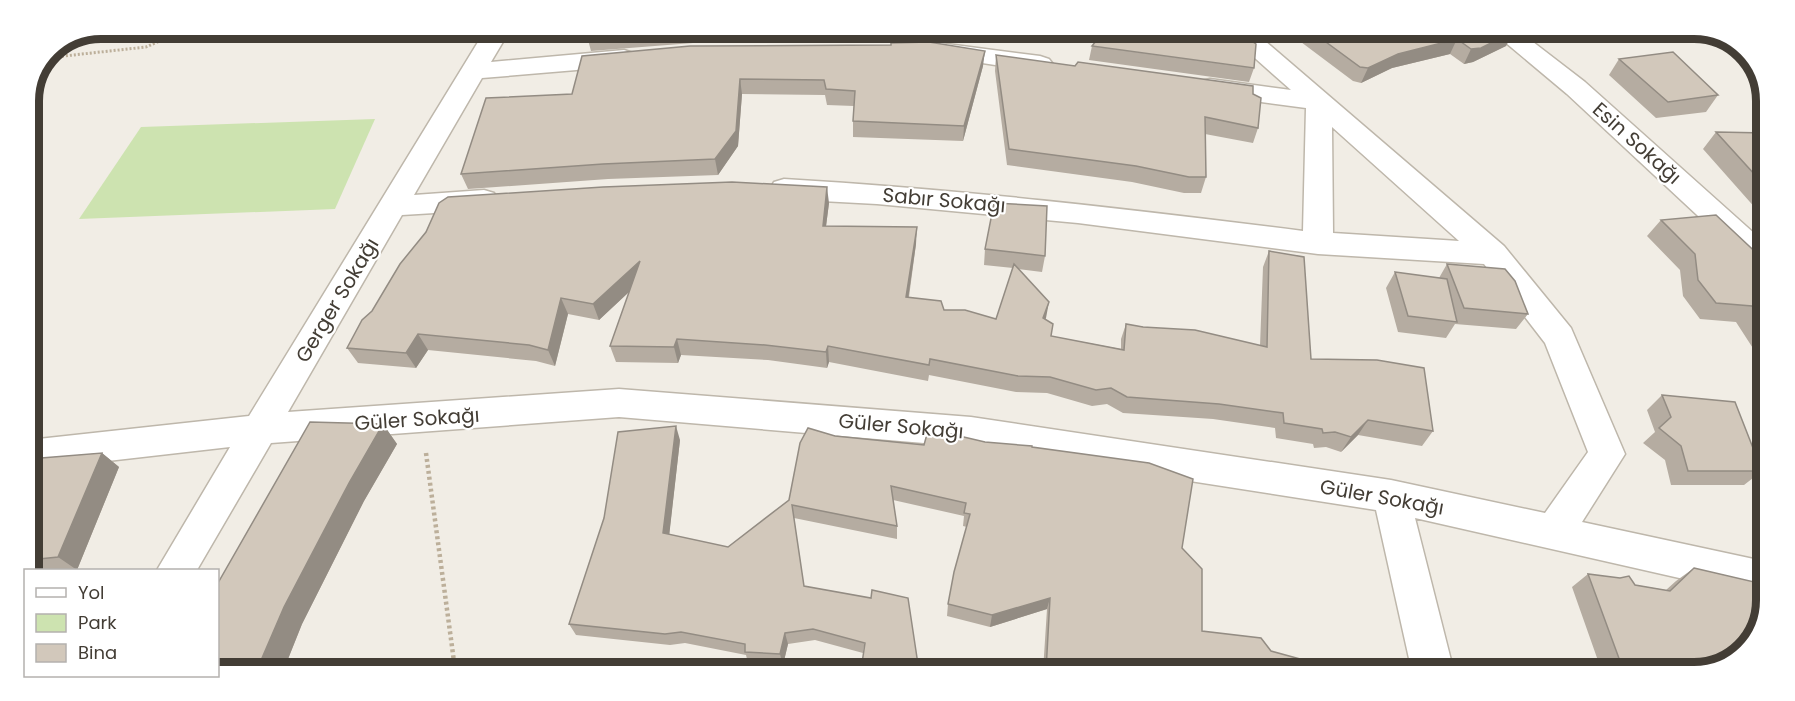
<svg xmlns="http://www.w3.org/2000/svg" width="1795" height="701" font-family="Poppins,sans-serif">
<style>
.green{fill:#cde3b0}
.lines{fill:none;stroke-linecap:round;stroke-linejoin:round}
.minor-casing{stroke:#beb7ab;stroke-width:3}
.path-far1{stroke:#bcaf9a;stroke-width:3;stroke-dasharray:2 2;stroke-linecap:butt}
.path{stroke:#bcaf9a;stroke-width:4.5;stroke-dasharray:3 3;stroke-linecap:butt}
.minor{fill:#fff;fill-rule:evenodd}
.wall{fill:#b5aca1}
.shaded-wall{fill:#938c83}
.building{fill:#d2c8bb;stroke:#938c83;stroke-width:1.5}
.labels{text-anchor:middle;stroke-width:4.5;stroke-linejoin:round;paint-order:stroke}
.street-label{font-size:20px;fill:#433d35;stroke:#fff}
.rim{fill:none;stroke:#433d35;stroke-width:8}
</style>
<rect width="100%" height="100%" fill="#f1ede5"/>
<path class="green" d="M375,119l-40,90 -256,10 62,-92z"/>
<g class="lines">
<g class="minor-casing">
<path id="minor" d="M486,29l24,1 -19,32 133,-12 9,3 4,5 -4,5 -9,3 -142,12 -68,117 70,-5 10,3 4,7 -4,7 -10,3 -82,5 -114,197 331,-23 352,28 420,63 154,33 43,-61 -43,-109 -61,-79 -166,-10 -240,-31 -201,-19 -93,-5 -10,-3 -4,-7 4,-7 10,-3c174,10 346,30 519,52l3,-123 -96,-13 -9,-2 -4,-6 4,-6 9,-2 81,11 -44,-39 -25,-15 -3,-5h30l16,10 239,205 67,82 54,126 -43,68 181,39v36l-348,-79 39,154h-42l-36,-162 -405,-63 -352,-30 -348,26 -74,127h-40l73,-123 -201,23v-30l220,-24zM1332,127l127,114 -126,-8z
M1493,32h27l65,50 180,161v28l-11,-3 -187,-174z
M939,43l101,13 9,3 4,5 -4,5 -9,3 -110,-17 -3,-5 3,-5z"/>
</g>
<path class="path-far1" d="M46,58l100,-11 41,-18"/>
<path class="path" d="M426,453l29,216"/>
<use href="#minor" class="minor"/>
</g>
<path class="wall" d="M580,30h248l-2,10 -133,3 -102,8 -4,-15 1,-6z
M893,30l72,1 -2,12 -34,-4h-36z
M1280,31l233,1 -7,14 -33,16 -9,2 -14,-10 -58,14 -31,15 -8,-2 -60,-45 -4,2z
M1092,46l162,22 -5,14 -160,-22z
M996,55l257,39 5,34 -5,15 -48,-9 1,43 -5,16h-17l-52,-11 -125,-17 -12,-94z
M582,56l401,10 -20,75 -110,-4v-16l1,-15 -27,-1 -2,-10 -83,-1 -4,52 -20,29 -110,4 -140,10 -7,-15 111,-80z
M1619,59l99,36 -12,17 -50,6 -47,-43z
M1716,132l50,1 -1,86 -62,-70z
M829,203l-3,23 90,18 -7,53 35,13 52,9 17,-51 -29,-3 1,-16 60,7 -3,16 -24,-3 27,50 6,17 70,13v-10l5,-15 134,22 3,-79 6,-16 42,108 122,72 -11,15 -64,-11 -17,17 -15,-5 -12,1 -1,-4 -37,-6 -1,-10 -62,-9 -90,-6 -16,-9 -15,2 -45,-13 -31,-1 -87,-17 -1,6 -99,-19 -2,6 -59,-8 -87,-5 -3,8 -62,-1 -6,-16 19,-54 -30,28 -31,-6 -13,52 -19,-5 -108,-11 -12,18 -58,-5 -11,-15z
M1661,220l104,41 -1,95h-6l-22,-34 -36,-3 -17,-23 -3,-26 -33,-34z
M1447,264l81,50 -12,15 -61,-5 -9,14 -48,-6 -12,-44 9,-16 44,6z
M1662,395l100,76 -18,14h-73l-6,-25 -22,-17 12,-11 -8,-22z
M383,424l14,20 -33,57 -62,123 -18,45h-66z
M835,436l89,9 61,-3 47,5 150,101 20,83 69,20 53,21 -281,-1 4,-62 -57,18 -43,-11 1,-12 19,-77 -4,-1 1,-10 -71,-16 4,26v13l-103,-21 10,68 67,12 -8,55 -48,-13 -27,4 -5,21 -35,-2 -2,-8 -61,-12 -15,2 -94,-10 -7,-11 111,-184 -11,95 59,12 61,-47z
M102,453l17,14 -42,103h-48v-111z
M1694,568v104h-92l-30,-85 16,-13 47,11 31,5 10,-9z"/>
<path class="shaded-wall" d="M825,30h3l-2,10z
M1291,31h3l-1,5 -4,2z
M1513,32l-7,14 -33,16 -9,2 7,-15z
M1457,39l-7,15 -58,14 -31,15 7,-15 30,-14z
M985,51l-2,15 -20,75 1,-15z
M740,79l2,15 -4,52 -20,29 -3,-16z
M827,187l2,16 -5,39 -1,-16z
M917,227l-1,17 -10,69v-16z
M640,261l5,16 -46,43 -6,-16z
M561,298l7,16 -13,52 -7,-16z
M1049,302l-3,16 -6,16 3,-16z
M418,334l10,16 -12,18 -10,-15z
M677,339l4,16 -3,8 -4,-16z
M828,346l1,16 -2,6 -1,-16z
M1368,420l-10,15 -17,17 10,-15z
M383,424l14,20 -33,57 -62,123 -18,45h-19l-6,-4 25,-58 65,-124z
M676,426l4,14 -12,106 -5,-13z
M102,453l17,14 -42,103 -19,-13z
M1050,598l-3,11 -57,18 2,-12z
M785,633l3,11 -5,21 -3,-11z"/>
<path class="building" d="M588,30h74l-75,6z
M1104,31h133l19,13 -2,24 -162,-22z
M1311,31l202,1 -32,16 -10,1 -14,-10 -59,15 -30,14 -8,-1z
M929,42l56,9 -21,75 -111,-5 2,-30 -29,-2 -2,-9 -84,-1 -4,52 -21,28 -112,5 -142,10 25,-76 86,-4 10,-38 108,-10 201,-1v-2z
M1673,52l45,43 -50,7 -49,-43z
M996,55l79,11 3,-4 175,24v8l8,4 -3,30 -53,-11 1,60h-17l-53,-11 -127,-17z
M1716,132l50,1v54z
M732,182l95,5 -4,39 94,1 -11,70 35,4 3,9h21l31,9 18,-55 35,38 -6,16 10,6 -2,12 73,14 2,-26 17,3 52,3 72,17 2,-96 35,6 7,102 66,1 47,8 9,63 -65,-11 -17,17 -16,-5 -12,1 -1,-4 -38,-6 -1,-10 -64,-9 -92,-7 -16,-9 -15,2 -46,-13 -32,-1 -88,-17 -1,6 -101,-19 -2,6 -61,-7 -88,-6 -3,8 -64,-1 30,-85 -47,43 -32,-6 -13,52 -19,-5 -111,-11 -12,19 -59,-5 15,-28 10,-9 28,-47 26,-32 13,-29 9,-6 155,-10z
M994,203l53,3 -2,50 -60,-7z
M1716,215l49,46v64l-13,-19 -36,-3 -18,-23 -3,-26 -34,-34z
M1447,264l58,5 10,12 13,33 -64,-6z
M1395,272l52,7 10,43 -49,-6z
M1662,395l73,7 27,69h-74l-7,-25 -22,-18 12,-11z
M310,422l73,2 -34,59 -65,124 -25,58 -23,4h-18v-86z
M676,426l-13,107 65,14 61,-47 11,-57 8,-15 27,8 89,9 3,-11h24l34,8 47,4v1l117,16 44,16 -11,69 20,21v62l59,7 10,13 40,11 8,-1 5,11 -278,-1 4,-73 -58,17 -44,-11 6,-32 16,-58 -6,-1 2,-10 -75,-17 6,40 -105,-21 12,81 67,12 1,-8 36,8 11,73 -58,-1 4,-27 -52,-14 -28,4 -5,21 -35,-2v-8l-64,-12 -16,2 -96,-10 35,-106 14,-86z
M102,453l-44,104 -29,3v-101z
M1694,568l69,16v39l-25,35 -44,14h-70l-36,-98 32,4 9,-2 6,9 35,6z"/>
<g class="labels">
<g class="street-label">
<text transform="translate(1637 143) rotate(42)" y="7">Esin Sokağı</text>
<text transform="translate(944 200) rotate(5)" y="7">Sabır Sokağı</text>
<text transform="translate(337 300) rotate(-59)" y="7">Gerger Sokağı</text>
<text transform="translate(417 419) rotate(-4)" y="7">Güler Sokağı</text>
<text transform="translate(901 426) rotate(5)" y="7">Güler Sokağı</text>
<text transform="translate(1382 497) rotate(10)" y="7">Güler Sokağı</text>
</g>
</g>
<path d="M0 0H1795V701H0ZM101 39H1694A62 62 0 0 1 1756 101V600A62 62 0 0 1 1694 662H101A62 62 0 0 1 39 600V101A62 62 0 0 1 101 39Z" fill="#fff" fill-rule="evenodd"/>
<path class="rim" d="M101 39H1694A62 62 0 0 1 1756 101V600A62 62 0 0 1 1694 662H101A62 62 0 0 1 39 600V101A62 62 0 0 1 101 39Z"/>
<rect x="24" y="569" width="195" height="108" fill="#ffffff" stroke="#b4b1ae" stroke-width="1.5"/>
<rect x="36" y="588" width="30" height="9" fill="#ffffff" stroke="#b4b1ae" stroke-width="1.5"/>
<text x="78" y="599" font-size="18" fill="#433d35">Yol</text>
<rect x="36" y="614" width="30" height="18" fill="#cde3b0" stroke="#b4b1ae" stroke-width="1.5"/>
<text x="78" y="629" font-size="18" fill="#433d35">Park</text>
<rect x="36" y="644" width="30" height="18" fill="#d2c8bb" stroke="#b4b1ae" stroke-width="1.5"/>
<text x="78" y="659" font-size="18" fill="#433d35">Bina</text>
</svg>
